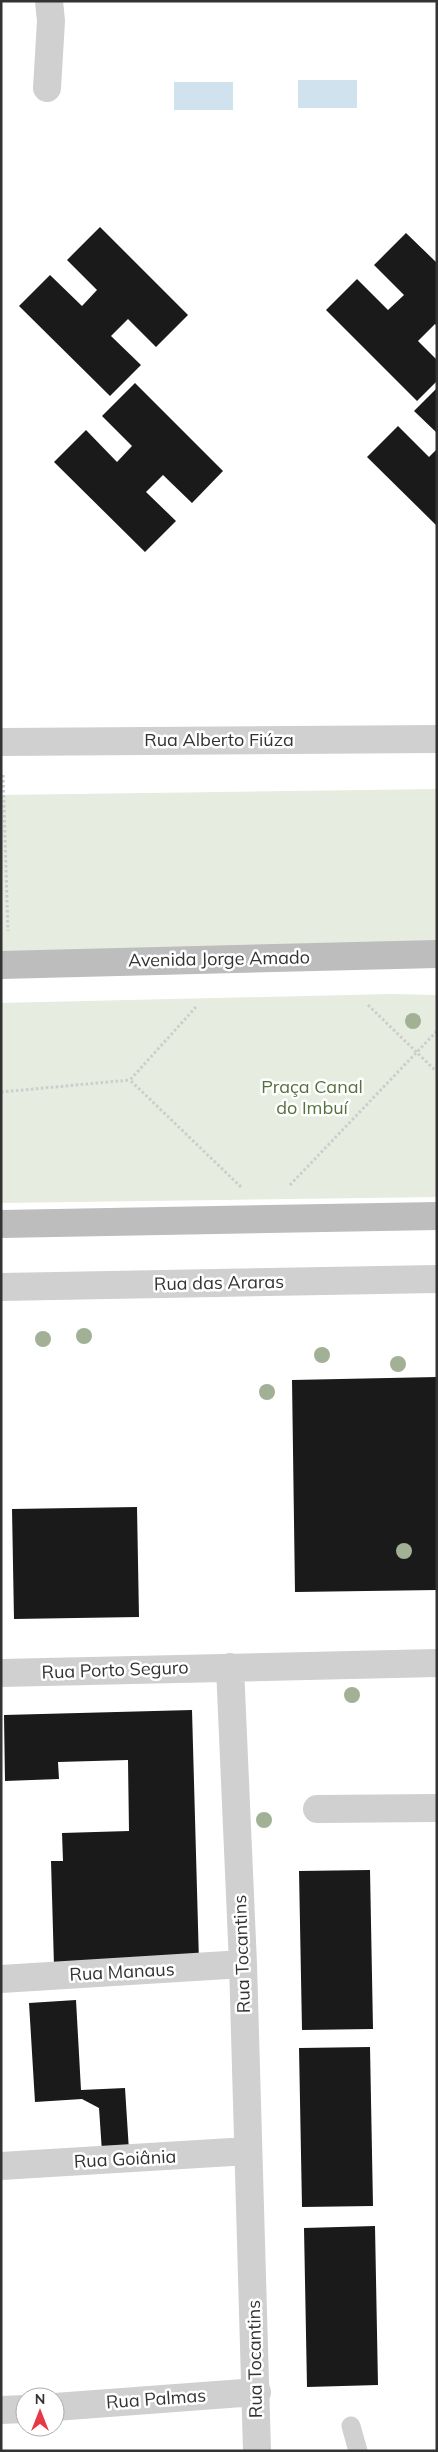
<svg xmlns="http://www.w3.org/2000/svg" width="438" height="2452" font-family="Mulish,sans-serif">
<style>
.green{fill:#e6ecdf}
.water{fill:#cfe2ee}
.building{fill:#1a1a1a}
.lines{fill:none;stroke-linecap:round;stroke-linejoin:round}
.path{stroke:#cdcdcd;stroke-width:3;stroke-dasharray:2.5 2.5;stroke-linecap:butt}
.service{stroke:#d0d0d0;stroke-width:19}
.minor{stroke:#d0d0d0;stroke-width:28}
.tertiary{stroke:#d0d0d0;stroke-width:28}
.secondary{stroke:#bdbdbd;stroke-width:28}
.tree{fill:#a2b095}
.labels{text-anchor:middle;stroke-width:5;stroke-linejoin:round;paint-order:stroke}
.street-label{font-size:18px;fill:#333;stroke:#fff}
.park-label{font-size:18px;fill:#56703f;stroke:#fff}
</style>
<rect width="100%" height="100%" fill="#fff"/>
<path class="green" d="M437,789v158l-436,17v-169z
M391,994l46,1v202l-436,6v-200z"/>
<path class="water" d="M298,80h59v28h-59z
M174,82h59v28h-59z"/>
<path class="building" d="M100,227l88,88 -32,32 -28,-28 -17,17 30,29 -31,31 -91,-90 31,-31 32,31 15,-16 -30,-30z
M406,233l31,30v63l-2,-2 -17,17 19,19v21l-20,20 -91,-91 31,-31 31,31 16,-15 -30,-30z
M135,383l88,88 -31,32 -29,-28 -17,17 30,29 -31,31 -91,-90 32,-32 31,32 15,-16 -30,-30z
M437,388v45l-23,-22z
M398,426l31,31 8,-8v77l-70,-69z
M437,1377v213l-142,2 -3,-212z
M137,1507l2,110 -125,2 -2,-110z
M192,1710l7,252 -145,4 -3,-105h12l-1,-28 67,-2 -1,-71 -70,2 1,17 -54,2 -1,-66z
M370,1870l3,159 -71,1 -3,-159z
M76,2000l5,90 44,-2 4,63 -27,1 -3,-44 -17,-9 -47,3 -6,-99z
M370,2047l3,159 -71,1 -3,-159z
M375,2226l3,159 -71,2 -3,-159z"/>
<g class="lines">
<path class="path" d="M3,775l5,156
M368,1005l69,67
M196,1007l-66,73 111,107
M1,1092l129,-12
M290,1185l147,-154"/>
<path class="service" d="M351,2426l7,25"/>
<path class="minor" d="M47,88l4,-67 -2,-20
M1,742l436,-3
M230,1667l13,297 14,487
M1,1673l436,-10
M317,1809l120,-1
M1,1979l242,-15
M1,2166l247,-15
M55,2407l202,-15
M1,2410l24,-1"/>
<path class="tertiary" d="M1,1287l436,-8"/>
<path class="secondary" d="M1,965l436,-11
M1,1224l436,-8"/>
</g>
<g class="tree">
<circle cx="413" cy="1021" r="8"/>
<circle cx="84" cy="1336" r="8"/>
<circle cx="43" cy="1339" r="8"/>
<circle cx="322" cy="1355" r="8"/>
<circle cx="398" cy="1364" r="8"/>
<circle cx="267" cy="1392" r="8"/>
<circle cx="404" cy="1551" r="8"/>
<circle cx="352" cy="1695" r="8"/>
<circle cx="264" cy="1820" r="8"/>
</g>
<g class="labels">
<g class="street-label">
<text x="219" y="746">Rua Alberto Fiúza</text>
<text transform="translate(219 959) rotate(-1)" y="6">Avenida Jorge Amado</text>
<text transform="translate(219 1283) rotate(-1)" y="6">Rua das Araras</text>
<text transform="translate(115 1670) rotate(-2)" y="6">Rua Porto Seguro</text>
<text transform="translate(242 1954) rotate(-92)" y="6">Rua Tocantins</text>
<text transform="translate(122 1972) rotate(-3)" y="6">Rua Manaus</text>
<text transform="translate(125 2159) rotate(-3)" y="6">Rua Goiânia</text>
<text transform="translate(255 2359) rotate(-91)" y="6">Rua Tocantins</text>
<text transform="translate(156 2399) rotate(-4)" y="6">Rua Palmas</text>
</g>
<g class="park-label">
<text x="312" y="1093">Praça Canal<tspan x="312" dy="21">do Imbuí</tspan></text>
</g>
</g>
<rect width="438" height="2452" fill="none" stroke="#333333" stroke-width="5"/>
<g transform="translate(40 2412)"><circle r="24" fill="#ffffff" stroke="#adadad"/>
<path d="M0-4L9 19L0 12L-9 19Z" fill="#e63946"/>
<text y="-8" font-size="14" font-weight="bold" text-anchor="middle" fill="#333333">N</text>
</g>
</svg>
